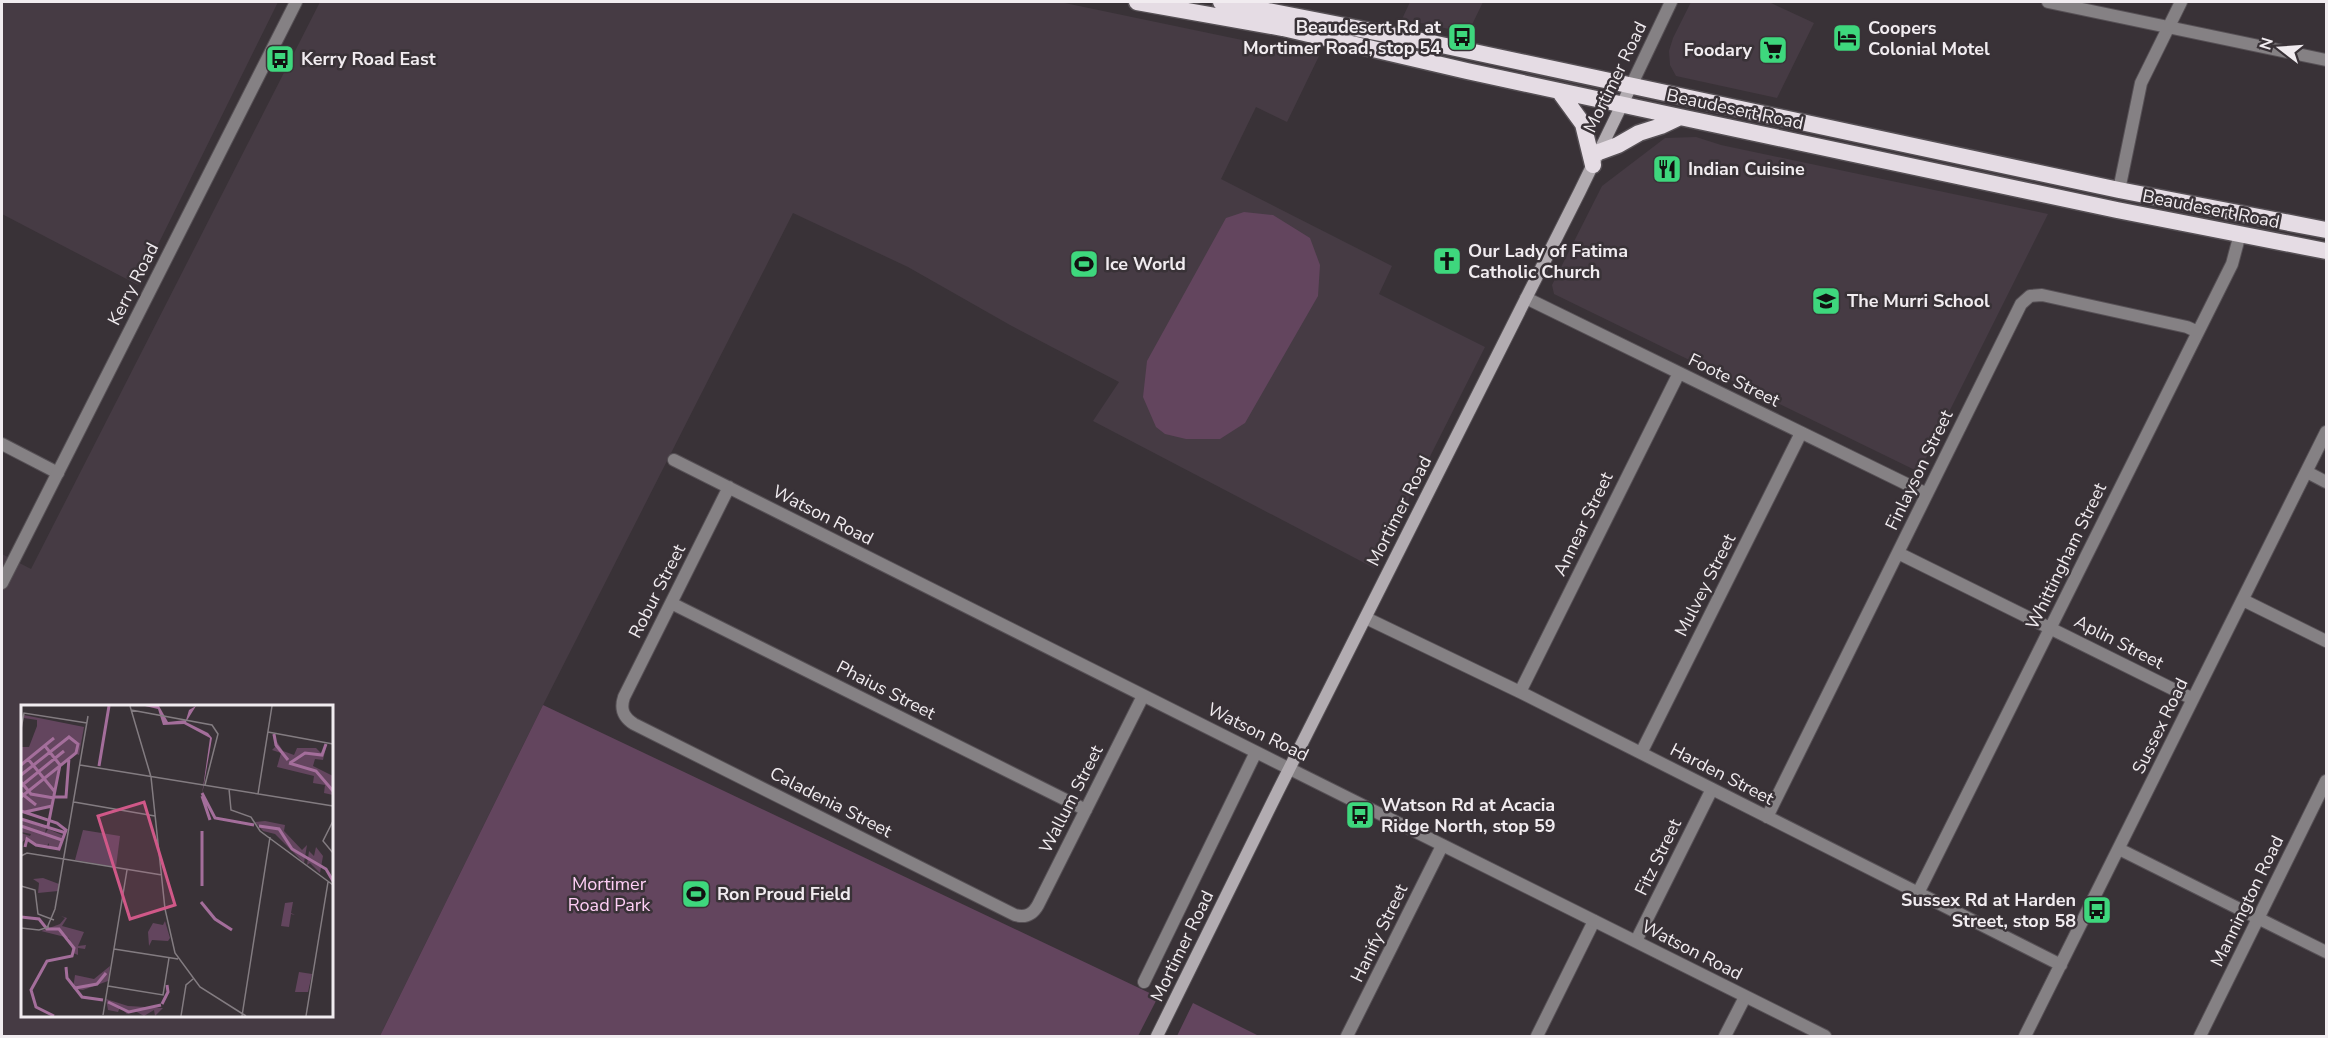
<svg xmlns="http://www.w3.org/2000/svg" width="2328" height="1038" font-family="'Nunito Sans',sans-serif">
<style>
.built{fill:#463b44;fill-rule:evenodd}
.green{fill:#63455e}
.lines{fill:none;stroke-linecap:round;stroke-linejoin:round}
.minor-casing{stroke:#565055;stroke-width:14}
.tertiary-casing{stroke:#565055;stroke-width:14}
.secondary-casing{stroke:#565055;stroke-width:14}
.trunk-casing{stroke:#565055;stroke-width:19}
.minor{stroke:#858184;stroke-width:12}
.tertiary{stroke:#858184;stroke-width:12}
.secondary{stroke:#b2acb1;stroke-width:12}
.trunk{stroke:#e5dce4;stroke-width:16}
.labels{text-anchor:middle;stroke-width:5;stroke-linejoin:round;paint-order:stroke}
.poi-label{font-size:18px;font-weight:bold;fill:#f1ecf0;stroke:#393237;text-anchor:start}
.street-label{font-size:18px;fill:#f1ecf0;stroke:#393237}
.park-label{font-size:18px;fill:#ffcff6;stroke:#393237}
.inset-river{fill:none;stroke:#a46e9b;stroke-width:3}
.inset-road{fill:none;stroke:#837c81;stroke-width:1.5}
.view{fill:#d05888;fill-opacity:0.15;stroke:#d05888;stroke-width:3}
.inset-edge{fill:none;stroke:#f1ecf0;stroke-width:3}
</style>
<rect width="100%" height="100%" fill="#393237"/>
<path class="built" d="M2,2h276l-140,283 -136,-71z
M320,2h740l259,54 -32,66 -31,-15 -35,72 171,87 -13,28 106,53 -111,221 -281,-147 26,-39 -109,-57 -102,-58 -115,-54 -250,492 -163,331h-378v-482l29,15zM22,706h310v310h-310z
M1410,2h73l-15,31 -66,-14z
M1691,2h78l45,21 -37,75 -101,-22 -6,-11 -1,-14 4,-13z
M1696,137l25,8 327,69 -129,258 -365,-178 -2,-9 50,-99 63,-48z"/>
<path class="green" d="M1244,212l29,3 37,23 10,27 -2,31 -73,127 -25,16h-34l-21,-5 -9,-7 -13,-30 4,-36 79,-143z
M543,705l615,292 -20,39h-758z
M1193,1003l66,33h-82z"/>
<g class="lines">
<g class="minor-casing">
<path id="minor" d="M2048,2l278,58
M1631,86l40,-84
M2119,190l22,-107 40,-81
M1526,298l401,196
M2,444l56,29
M674,460l616,309
M2307,472l19,10
M729,487l-105,210c-4,12 -1,20 10,27l381,191c11,3 18,-1 23,-10l105,-209
M1898,553l295,146
M2243,600l83,41
M671,603l415,207
M1366,618l154,74 541,273
M1520,692l159,-319
M1641,753l160,-320
M1767,817l254,-513 9,-8 12,-1 145,32 11,5
M2119,849l207,103
M1918,893l314,-629 8,-30
M1636,941l76,-152
M1144,982l112,-230
M1347,1036l95,-190
M1537,1036l57,-115
M1725,1036l20,-39
M2025,1036l301,-604
M2200,1036l126,-255"/>
</g>
<g class="tertiary-casing">
<path id="tertiary" d="M2,583l294,-581
M1290,769l535,267"/>
</g>
<g class="secondary-casing">
<path id="secondary" d="M1157,1036l121,-245 302,-600 51,-105"/>
</g>
<g class="trunk-casing">
<path id="trunk" d="M1137,2l146,26 184,43 213,46 437,93 209,41
M1221,2l211,41 687,147 207,40
M1559,91l24,33 10,41
M1599,152l19,-7 21,-12 22,-7 19,-9"/>
</g>
<use href="#minor" class="minor"/>
<use href="#tertiary" class="tertiary"/>
<use href="#secondary" class="secondary"/>
<use href="#trunk" class="trunk"/>
</g>
<defs>
<g id="bus-square" transform="scale(1.5)"><rect x="-9" y="-9" width="18" height="18" rx="4" fill="#3ed77d" stroke="#393237"/><path d="M-5-6H5V4H4V6H2V4H-2V6H-4V4H-5ZM-3.5-4V0h7V-4ZM-3.5 1.2v1.5H-2V1.2ZM2 1.2v1.5H3.5V1.2Z" fill="#111"/></g>
<g id="hotel-square" transform="scale(1.5)"><rect x="-9" y="-9" width="18" height="18" rx="4" fill="#3ed77d" stroke="#393237"/><path d="M-6-4.5h1.5V1H6V5H4.5V3h-9V5H-6ZM-4 0a1.8 1.8 0 1 1 3.6 0ZM.5 0V-2.5h3Q6-2.5 6 0Z" fill="#111"/></g>
<g id="supermarket-square" transform="scale(1.5)"><rect x="-9" y="-9" width="18" height="18" rx="4" fill="#3ed77d" stroke="#393237"/><path d="M-6-5.5h2.5l.6 2H6L4.5 2H-2.5L-4.4-4H-6ZM-1.5 3.2a1.3 1.3 0 1 0 .1 0ZM3 3.2a1.3 1.3 0 1 0 .1 0Z" fill="#111"/></g>
<g id="restaurant-square" transform="scale(1.5)"><rect x="-9" y="-9" width="18" height="18" rx="4" fill="#3ed77d" stroke="#393237"/><path d="M-5-6h1v4h1v-4h1v4h1v-4h1v5L-1.5 .5V6h-2V.5L-5-1ZM5-6V6H3V1.5H1.5Q1.5-4 5-6Z" fill="#111"/></g>
<g id="church-square" transform="scale(1.5)"><rect x="-9" y="-9" width="18" height="18" rx="4" fill="#3ed77d" stroke="#393237"/><path d="M-1.2-6h2.4v3.5h3.3v2.4h-3.3V6h-2.4V-.1h-3.3v-2.4h3.3Z" fill="#111"/></g>
<g id="stadium-square" transform="scale(1.5)"><rect x="-9" y="-9" width="18" height="18" rx="4" fill="#3ed77d" stroke="#393237"/><path d="M0-5a6.5 5 0 1 0 0 10a6.5 5 0 1 0 0-10ZM-3.5-1.8h7v3.6h-7Z" fill="#111"/></g>
<g id="school-square" transform="scale(1.5)"><rect x="-9" y="-9" width="18" height="18" rx="4" fill="#3ed77d" stroke="#393237"/><path d="M0-5L7-2L0 1L-7-2ZM-4 1L0 2.5L4 1V4Q0 6-4 4Z" fill="#111"/></g>
</defs>
<g fill-rule="evenodd">
<use href="#bus-square" x="1462" y="37"/>
<use href="#hotel-square" x="1847" y="38"/>
<use href="#supermarket-square" x="1773" y="50"/>
<use href="#bus-square" x="280" y="59"/>
<use href="#restaurant-square" x="1667" y="169"/>
<use href="#church-square" x="1447" y="261"/>
<use href="#stadium-square" x="1084" y="264"/>
<use href="#school-square" x="1826" y="301"/>
<use href="#bus-square" x="1360" y="815"/>
<use href="#stadium-square" x="696" y="894"/>
<use href="#bus-square" x="2097" y="910"/>
</g>
<g class="labels">
<g class="poi-label">
<text x="1441" y="33" text-anchor="end">Beaudesert Rd at<tspan x="1441" dy="21">Mortimer Road, stop 54</tspan></text>
<text x="1868" y="34">Coopers<tspan x="1868" dy="21">Colonial Motel</tspan></text>
<text x="1752" y="56" text-anchor="end">Foodary</text>
<text x="301" y="65">Kerry Road East</text>
<text x="1688" y="175">Indian Cuisine</text>
<text x="1468" y="257">Our Lady of Fatima<tspan x="1468" dy="21">Catholic Church</tspan></text>
<text x="1105" y="270">Ice World</text>
<text x="1847" y="307">The Murri School</text>
<text x="1381" y="811">Watson Rd at Acacia<tspan x="1381" dy="21">Ridge North, stop 59</tspan></text>
<text x="717" y="900">Ron Proud Field</text>
<text x="2076" y="906" text-anchor="end">Sussex Rd at Harden<tspan x="2076" dy="21">Street, stop 58</tspan></text>
</g>
<g class="street-label">
<text transform="translate(1615 77) rotate(-64)" y="6">Mortimer Road</text>
<text transform="translate(1735 109) rotate(12)" y="6">Beaudesert Road</text>
<text transform="translate(2211 209) rotate(11)" y="6">Beaudesert Road</text>
<text transform="translate(133 284) rotate(-63)" y="6">Kerry Road</text>
<text transform="translate(1734 380) rotate(26)" y="6">Foote Street</text>
<text transform="translate(1919 470) rotate(-64)" y="6">Finlayson Street</text>
<text transform="translate(1399 511) rotate(-63)" y="6">Mortimer Road</text>
<text transform="translate(823 515) rotate(27)" y="6">Watson Road</text>
<text transform="translate(1583 524) rotate(-64)" y="6">Annear Street</text>
<text transform="translate(2066 556) rotate(-64)" y="6">Whittingham Street</text>
<text transform="translate(1705 585) rotate(-63)" y="6">Mulvey Street</text>
<text transform="translate(657 591) rotate(-63)" y="6">Robur Street</text>
<text transform="translate(2119 642) rotate(27)" y="6">Aplin Street</text>
<text transform="translate(886 690) rotate(27)" y="6">Phaius Street</text>
<text transform="translate(2160 726) rotate(-64)" y="6">Sussex Road</text>
<text transform="translate(1258 732) rotate(26)" y="6">Watson Road</text>
<text transform="translate(1722 774) rotate(27)" y="6">Harden Street</text>
<text transform="translate(1071 799) rotate(-63)" y="6">Wallum Street</text>
<text transform="translate(831 802) rotate(27)" y="6">Caladenia Street</text>
<text transform="translate(1658 857) rotate(-64)" y="6">Fitz Street</text>
<text transform="translate(2247 901) rotate(-64)" y="6">Mannington Road</text>
<text transform="translate(1379 933) rotate(-64)" y="6">Hanify Street</text>
<text transform="translate(1182 946) rotate(-64)" y="6">Mortimer Road</text>
<text transform="translate(1692 950) rotate(27)" y="6">Watson Road</text>
</g>
<g class="park-label">
<text x="609" y="890">Mortimer<tspan x="609" dy="21">Road Park</tspan></text>
</g>
</g>
<g transform="translate(21 705)">
<rect width="312" height="312" fill="#393237"/>
<path d="M3,10l60,12 -5,28 -5,-2 -14,12 -8,40 -26,6h-5v-64h8l8,-21v-6l-13,-2zM251,29l11,17 11,4 3,-7h19l5,5 6,-10 -4,17 -8,-1 -2,7 20,10v19l-9,-2 1,-8 -12,-2 1,-7 -37,-9 4,-14 -9,-3 4,-4zM0,115l25,8 -1,6 3,-5 14,6 -2,13 -11,-1v-4l-3,4 -9,-2 -11,-6 -5,4v-10l9,3 1,-2 -10,-2zM244,116l20,4 -1,6 18,19 5,-5 -3,18 -29,-29 -12,-3 -8,-9zM62,125l37,6 -4,31 -41,-7zM295,142l7,9 -3,17 -10,-10 -3,2 2,-14 5,5zM22,173l16,6 -1,7 -20,2 1,-10 -6,-4zM272,197l-2,11 4,2 -4,-1 -2,13 -8,-1 4,-23zM40,211l6,2 -5,8 22,6 -6,14 8,-1 -1,4 -7,-1v7l-5,-2 -4,-15 -28,-7 19,-7 5,-6zM144,216l5,17 -2,3 -16,-1 -3,6 -1,-14 5,-9 10,2zM89,261l-2,15 -25,9 -10,-1 2,-14 19,4zM278,267l13,2 -4,18h-13zM85,294l22,7 35,2 -8,8 -1,-6 -10,6 -9,-5 -8,3 -7,-7 -2,5 -10,-2z" fill="#63455e"/>
<path d="M124,1h14l9,16 18,-2 3,-10 7,-4 -10,16 22,11 4,5 -10,57 8,-57 -26,-14 -21,1 -5,-16z" fill="#a46e9b"/>
<path class="inset-river" d="M253,29l2,11 12,15M24,41l15,19 -12,61M7,54l27,33M268,58l27,8 17,20M269,58l15,-10 17,2 4,-11M0,60l33,-27M78,61l10,-60M0,70l48,-38 9,7 -2,9 -55,44M0,77l10,12 23,4M0,81l43,-35M0,88l15,12M181,88l13,25 39,7M181,91l8,24M34,92h11l3,-39M0,106l36,12 9,7 -7,19 -23,-4 -9,-6 -2,8M4,107l27,-6M0,114l45,14M0,121l41,14M238,121l20,3 13,20 34,20 7,12M181,181v-55M180,197l14,17 17,11M0,212l18,2 8,10h12l15,19 -2,8 -25,5 -16,29 5,17 18,9M45,262l1,11 8,10 22,-4 9,-11M54,283l7,9 21,3M87,297l21,10 32,-7M141,299l6,-12 -1,-7"/>
<path class="inset-road" d="M109,1l21,71 14,132 10,44 25,34 46,29M110,5l81,15 6,9 -13,51M0,24l3,-16 63,10M247,27l65,12M59,60l253,41M208,84l2,21 20,7 9,14 73,54M237,89l14,-88M53,97l81,14M312,116l-10,20 10,12M0,151l6,-3 135,22M0,181l14,4 3,24 16,6M0,223l18,2 10,-3M26,223l8,-19 33,-193M93,244l64,10M87,281l55,9 6,-37M82,310l24,-145M160,311l5,-31 7,-6M221,311l28,-179M285,311l22,-134"/>
<path class="view" d="M123,97l31,103 -45,14 -32,-103z"/>
<rect width="312" height="312" class="inset-edge"/>
</g>
<rect width="2328" height="1038" fill="none" stroke="#f1ecf0" stroke-width="6"/>
<g transform="translate(2280 48) rotate(287)" stroke="#393237" stroke-width="4.5" paint-order="stroke">
<path d="M0-4.5L10 22L0 15L-10 22Z" fill="#f1ecf0"/>
<text y="-9" font-size="16" font-weight="bold" text-anchor="middle" fill="#f1ecf0">N</text>
</g>
</svg>
